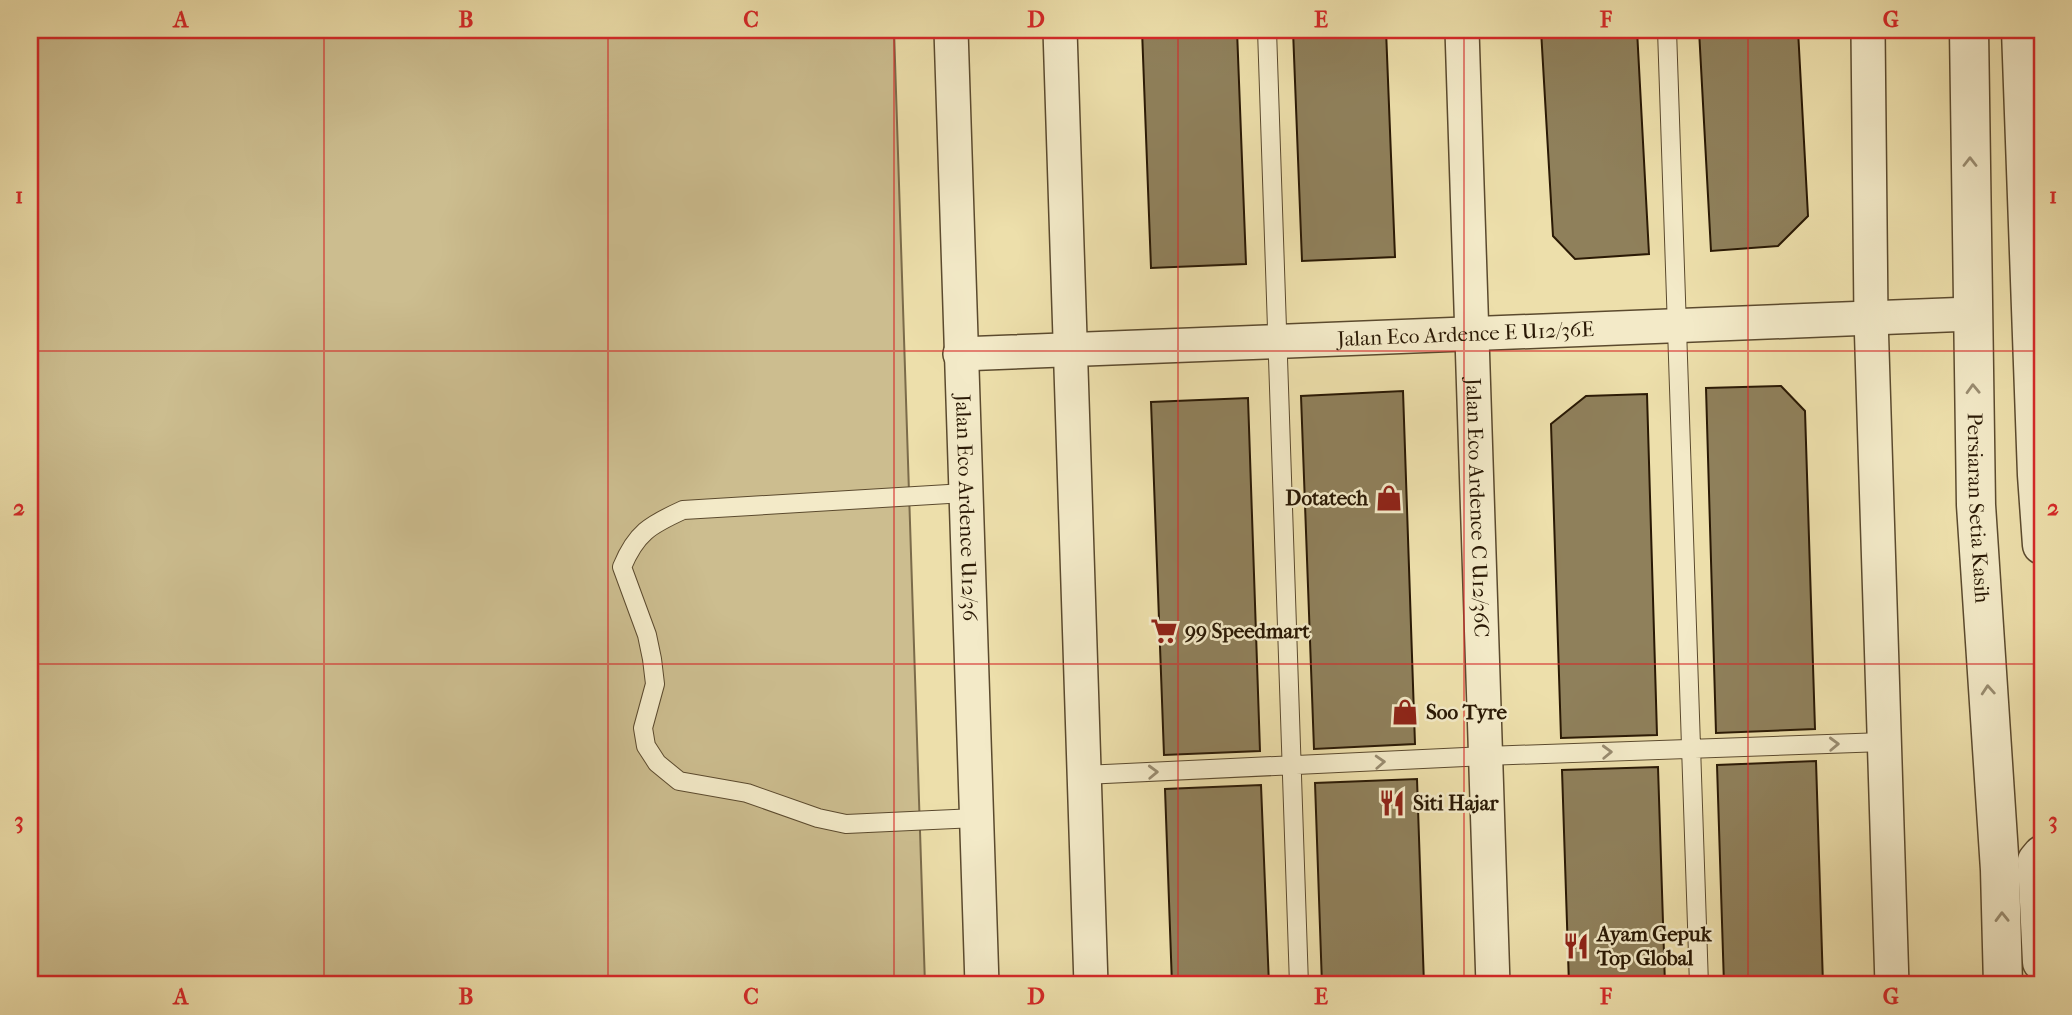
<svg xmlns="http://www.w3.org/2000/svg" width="2072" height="1015" font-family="'IM FELL French Canon',serif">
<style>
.green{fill:#ccbd8f;stroke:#7b6b4a;stroke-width:2}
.building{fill:#8f805b;stroke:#2a1905;stroke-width:2}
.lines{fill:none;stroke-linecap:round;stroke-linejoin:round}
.service-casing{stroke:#5b4a2e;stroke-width:20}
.minor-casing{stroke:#5b4a2e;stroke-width:36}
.tertiary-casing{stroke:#5b4a2e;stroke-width:41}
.service{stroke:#f3eac8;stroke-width:18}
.minor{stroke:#f3eac8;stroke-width:33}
.tertiary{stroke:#f3eac8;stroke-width:38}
.oneway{stroke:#998c70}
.grid{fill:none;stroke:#d62828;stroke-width:2;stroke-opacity:0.55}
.labels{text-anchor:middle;stroke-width:5;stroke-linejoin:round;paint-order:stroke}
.street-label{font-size:21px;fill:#2a1905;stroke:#f3eac8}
.poi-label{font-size:21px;font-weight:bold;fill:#2a1905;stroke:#f3eac8;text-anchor:start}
.neatline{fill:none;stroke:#d62828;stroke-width:2.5}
.grid-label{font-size:23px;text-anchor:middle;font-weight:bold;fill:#d62828}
</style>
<rect width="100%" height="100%" fill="#eddfab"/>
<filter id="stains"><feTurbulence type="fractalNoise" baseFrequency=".00286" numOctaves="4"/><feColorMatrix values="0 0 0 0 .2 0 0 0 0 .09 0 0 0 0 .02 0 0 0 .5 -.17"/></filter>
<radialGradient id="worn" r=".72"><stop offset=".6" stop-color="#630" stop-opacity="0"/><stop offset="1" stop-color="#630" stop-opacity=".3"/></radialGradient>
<path class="green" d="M30,30h864l31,955h-895z"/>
<path class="building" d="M1142,30h95l9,234 -95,4z
M1293,30h93l9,227 -93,4z
M1541,30h96l12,224 -74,5 -22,-23z
M1699,30h99l10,186 -30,30 -67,5z
M1781,386l24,25 10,318 -99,4 -10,-345z
M1403,391l12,353 -101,5 -13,-353z
M1647,394l10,341 -96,3 -10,-314 35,-28z
M1248,398l12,353 -96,4 -13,-353z
M1816,761l7,224h-99l-7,-220z
M1658,767l7,218h-96l-7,-215z
M1417,779l7,206h-102l-7,-202z
M1261,785l8,200h-97l-7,-196z"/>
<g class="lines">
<g class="service-casing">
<path id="service" d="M1267,30l32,955
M1667,30l32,955
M965,493l-282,17c-33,15 -47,23 -61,57l25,68 5,24 3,25 -12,44 3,18 11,17 22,18 68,12 71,25 28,6 130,-6
M1084,775l402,-19 398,-14"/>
</g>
<g class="minor-casing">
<g id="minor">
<path id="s1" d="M951,30l31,955"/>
<path d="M1060,30l31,955"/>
<path id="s2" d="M1462,30l31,955"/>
<path d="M1868,30l3,288 21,667"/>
<path id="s3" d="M960,354l1011,-40"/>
</g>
</g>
<g class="tertiary-casing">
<g id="tertiary">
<path id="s4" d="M1969,30l7,475 24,365 3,115"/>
<path d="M2021,30l16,445 5,70"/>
<path d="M2042,855l-5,6 5,101"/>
</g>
</g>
<use href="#service" class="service"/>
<use href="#minor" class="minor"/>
<use href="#tertiary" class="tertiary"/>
</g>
<defs><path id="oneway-chevron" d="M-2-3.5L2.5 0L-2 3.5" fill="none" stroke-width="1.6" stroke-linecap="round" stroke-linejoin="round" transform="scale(1.75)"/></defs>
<g class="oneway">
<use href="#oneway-chevron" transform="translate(1970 162) rotate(-90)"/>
<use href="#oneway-chevron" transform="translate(1973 389) rotate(-92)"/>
<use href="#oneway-chevron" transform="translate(1988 690) rotate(-94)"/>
<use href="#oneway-chevron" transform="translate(1834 744) rotate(-2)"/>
<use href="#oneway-chevron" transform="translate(1607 752) rotate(-2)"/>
<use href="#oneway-chevron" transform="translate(1380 762) rotate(-3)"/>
<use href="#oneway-chevron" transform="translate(1153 772) rotate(-2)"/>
<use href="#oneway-chevron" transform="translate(2002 917) rotate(-91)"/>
</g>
<path class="grid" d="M324,30v955M608,30v955M894,30v955M1178,30v955M1464,30v955M1748,30v955M30,351h2012M30,664h2012"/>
<defs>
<g id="shop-bare" transform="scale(2.1)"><path d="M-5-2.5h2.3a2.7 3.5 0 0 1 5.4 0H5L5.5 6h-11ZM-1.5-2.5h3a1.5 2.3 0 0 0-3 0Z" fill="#8f2418" stroke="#f3eac8" stroke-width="2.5" paint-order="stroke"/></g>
<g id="supermarket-bare" transform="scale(2.1)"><path d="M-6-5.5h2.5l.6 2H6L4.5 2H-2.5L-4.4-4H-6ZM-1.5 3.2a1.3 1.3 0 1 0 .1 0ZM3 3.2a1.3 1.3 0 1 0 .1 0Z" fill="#8f2418" stroke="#f3eac8" stroke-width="2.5" paint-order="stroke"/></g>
<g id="restaurant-bare" transform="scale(2.1)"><path d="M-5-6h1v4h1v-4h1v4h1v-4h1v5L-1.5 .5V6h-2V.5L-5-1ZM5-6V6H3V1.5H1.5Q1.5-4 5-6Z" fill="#8f2418" stroke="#f3eac8" stroke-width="2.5" paint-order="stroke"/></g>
</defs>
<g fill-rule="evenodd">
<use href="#shop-bare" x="1389" y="498"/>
<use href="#supermarket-bare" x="1164" y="631"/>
<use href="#shop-bare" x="1405" y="712"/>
<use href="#restaurant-bare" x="1392" y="803"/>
<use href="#restaurant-bare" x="1576" y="946"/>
</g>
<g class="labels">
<g class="street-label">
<text dy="7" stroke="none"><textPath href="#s3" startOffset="506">Jalan Eco Ardence E U12/36E</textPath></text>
<text dy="7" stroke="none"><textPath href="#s2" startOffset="478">Jalan Eco Ardence C U12/36C</textPath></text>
<text dy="7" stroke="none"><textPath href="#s1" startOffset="478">Jalan Eco Ardence U12/36</textPath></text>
<text dy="7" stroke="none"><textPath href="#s4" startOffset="478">Persiaran Setia Kasih</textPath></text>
</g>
<g class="poi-label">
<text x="1368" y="505" text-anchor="end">Dotatech</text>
<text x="1185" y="638">99 Speedmart</text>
<text x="1426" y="719">Soo Tyre</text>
<text x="1413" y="810">Siti Hajar</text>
<text x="1597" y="941">Ayam Gepuk<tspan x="1597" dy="24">Top Global</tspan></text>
</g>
</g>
<rect width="2072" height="1015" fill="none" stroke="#eddfab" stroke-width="77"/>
<rect x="38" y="38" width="1996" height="938" class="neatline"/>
<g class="grid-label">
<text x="181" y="27">A</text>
<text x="466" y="27">B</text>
<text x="751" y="27">C</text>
<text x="1036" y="27">D</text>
<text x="1321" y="27">E</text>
<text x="1606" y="27">F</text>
<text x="1891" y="27">G</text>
<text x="19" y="203">1</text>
<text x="2053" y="203">1</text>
<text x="19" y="515">2</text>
<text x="2053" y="515">2</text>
<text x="19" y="828">3</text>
<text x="2053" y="828">3</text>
<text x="181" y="1004">A</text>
<text x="466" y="1004">B</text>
<text x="751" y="1004">C</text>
<text x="1036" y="1004">D</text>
<text x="1321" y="1004">E</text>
<text x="1606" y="1004">F</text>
<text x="1891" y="1004">G</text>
</g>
<rect width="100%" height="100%" filter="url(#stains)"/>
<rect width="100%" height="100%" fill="url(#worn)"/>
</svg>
